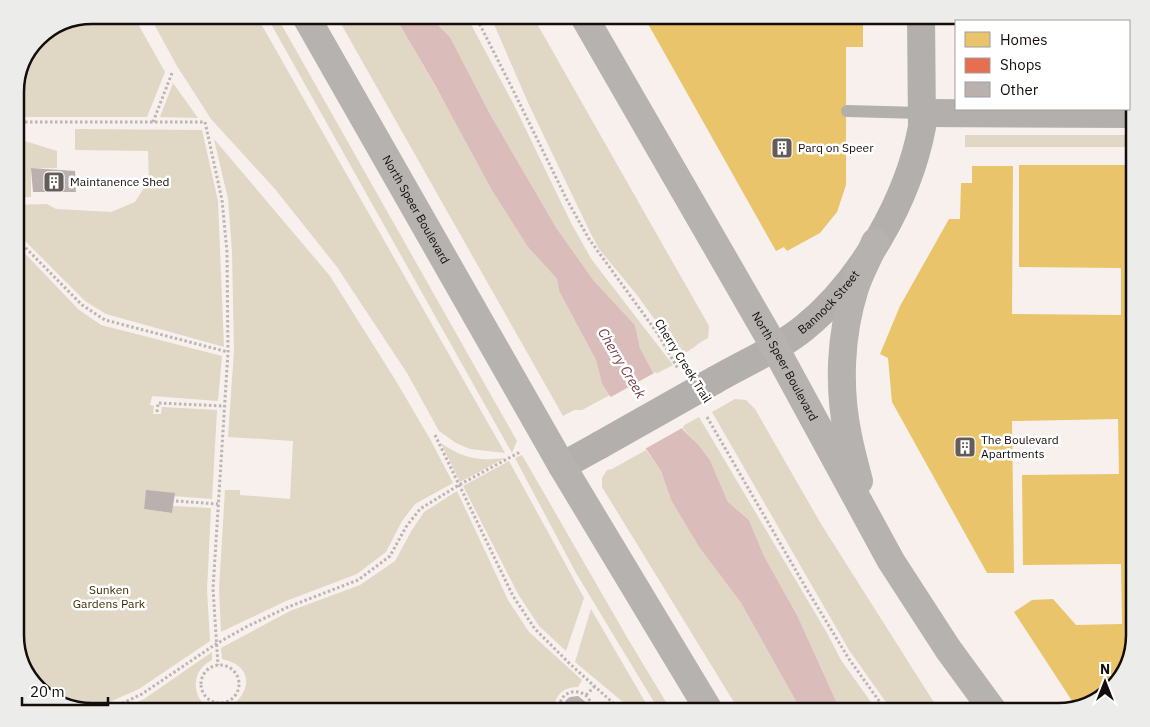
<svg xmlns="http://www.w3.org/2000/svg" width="1150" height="727" font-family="'IBM Plex Sans',sans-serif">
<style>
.green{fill:#e0d7c5}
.water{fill:#dabcbb}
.pier{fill:#f7f0ec}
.homes{fill:#e9c46a}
.shops{fill:#e76f51}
.building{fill:#bab0ad}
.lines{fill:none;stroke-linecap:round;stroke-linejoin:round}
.path{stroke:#bbb5b3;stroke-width:3;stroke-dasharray:2.5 2.5;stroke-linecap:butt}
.service{stroke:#b2afac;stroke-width:12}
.tertiary{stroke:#b2afac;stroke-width:28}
.primary{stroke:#b6b2af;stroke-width:28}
.tertiary-bridge{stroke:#b2afac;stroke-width:28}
.labels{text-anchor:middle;stroke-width:5;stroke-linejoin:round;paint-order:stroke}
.poi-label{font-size:12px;fill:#140d09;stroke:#fff;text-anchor:start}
.street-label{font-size:12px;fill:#140d09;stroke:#fff}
.park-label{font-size:12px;fill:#3d2e00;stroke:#fff}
.water-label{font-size:14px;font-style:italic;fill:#773e43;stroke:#fff}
.rim{fill:none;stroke:#140d09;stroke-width:2.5}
</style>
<rect width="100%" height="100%" fill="#f7f0ec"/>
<path class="green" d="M92,15h41l32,57 -18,45h-132v-30l23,-50z
M149,15h107l249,438 -35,-4 -14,-6 -17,-12 -32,-58 -70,-106 -62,-78 -64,-70 -34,-53z
M266,15h10l241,426 -5,12z
M336,15h58l134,232 29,32 2,12 37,69 6,24 8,11 -28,15h-8l-11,6z
M428,15h38l48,90 57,118 21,37 81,105 -19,10 -14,-27 -5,-23 -41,-44 -37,-52 -67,-115 -40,-77z
M490,15h42l177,311 -1,12c-10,5 -17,12 -27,18l-44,-61 -38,-46 -9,-17 -60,-125z
M173,83l25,35 -38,-1z
M75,129l127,1 16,71 6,146 -118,-33 -21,-13 -70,-70v-26l32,-1 9,5 55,3 24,-10 14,-22 -1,-29 -73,-1z
M965,135h170v12h-170z
M15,138l42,13v17h-26v29h-16z
M214,139l116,137 66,105 34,58 23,44 -38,21 -13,17 -16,31 -29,22 -71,27 -65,31 -2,-43 6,-99h15v5l50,4 3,-58 -65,-4 6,-86 -2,-100 -4,-52z
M15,243l63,66 23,16 121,31 -4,45 -66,-5 -2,9 4,1 -1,8h8l1,-7 55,3 -5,89 -66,-5 -2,15 28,4 1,-7 38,2 -4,82 3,51 -71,48 -50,22 -40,-12 -24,-25 -10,-34z
M735,399l11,1 9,9 66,115 119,188h-47l-44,-62 -137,-238z
M699,417l128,216 14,27 37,52h-37l-44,-97 -33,-59 -15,-36 -21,-18 -18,-42 -13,-17 -16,-16z
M441,443c23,16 37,18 64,15l-45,24z
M646,450l15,21 10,29 28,47 42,56 61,109h-62l-138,-225v-9l5,-8 5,-1z
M522,455l106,184 44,73h-12l-84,-139 -61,-115z
M509,461l75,137 -18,53 -27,-25 -21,-32 -55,-108z
M457,491l51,109 21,32 53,48 -4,7c-16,0 -24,9 -24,25h-439l29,-13 68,-47v8c-7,4 -12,8 -15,16 -3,9 -1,19 5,26 30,25 71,-32 20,-43l-1,-11 69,-37 70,-26 35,-24 17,-31 12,-18z
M591,609l60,103h-16l-60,-50z"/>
<path class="water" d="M394,15h34l22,22 40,77 67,115 37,52 41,44 5,23 43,82 14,13 13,17 18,42 21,18 15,36 33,59 44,97h-39l-61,-109 -42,-56 -28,-47 -10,-29 -59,-87 -6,-24 -37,-69 -2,-12 -29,-32 -36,-57 -56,-103z"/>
<path class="pier" d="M656,372l28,55 -41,23 -34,-52z"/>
<path class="homes" d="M643,15h220v32h-17v138l-9,27 -17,21 -33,18 -3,-4 -8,4z
M1019,165h116v471l-13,42 -26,24 -20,5 -62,-95 18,-12 21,-1 23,26 46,-1 -1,-60 -98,1 -1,-90 97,-1 -1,-55 -106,2 2,152h-27l-95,-171 -4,-44 -8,-4 20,-48 49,-87h11l1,-36h11v-17h41l-1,148 109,1v-47l-102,-1z"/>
<path class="shops" d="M980,15h78l19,6h-97z"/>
<path class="building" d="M31,168l44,3 1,21h-43z
M146,490l29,3 -3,20 -28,-4z
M578,696l9,7v9h-23l-1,-7 4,-6 3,-2z"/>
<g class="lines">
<path class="path" d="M475,15l38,75 54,110 22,39 69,95 20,35
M15,122h190l17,78 5,52 1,100 -15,237 5,76
M153,122l19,-49
M15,237l67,68 23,15 123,32
M157,412l1,-9 66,3
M707,417l99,171 43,71 38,53
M435,435l78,161 22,33 35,35 53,48
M176,501l42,3
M201 684a19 19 0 1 1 38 0a19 19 0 1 1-38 0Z
M586,695l9,-9
M104,712l38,-18 74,-50 30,-17 42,-20 70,-27 32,-24 16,-29 14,-18 39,-24 61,-33
M560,712c-5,-27 35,-27 31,0"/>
<path class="service" d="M847,111l74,2"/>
<g class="tertiary">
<path d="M921,113l214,1"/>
<path id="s1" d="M715,380c29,-17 63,-31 89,-52 58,-47 104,-128 118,-201l-1,-112"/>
<path d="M562,466l38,-21"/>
</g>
<g class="primary">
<path id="s2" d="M305,15l257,451 148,246"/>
<path id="s3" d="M583,15l191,331 117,215 57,88 46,63"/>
<path d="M859,481c-4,-15 -8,-30 -11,-45 -10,-48 -8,-101 7,-148 5,-16 14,-31 20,-46"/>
</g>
<path class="tertiary-bridge" d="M600,445l115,-65"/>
</g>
<defs>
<g id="building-square" transform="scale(1.125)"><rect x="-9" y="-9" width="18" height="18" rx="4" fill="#635c58" stroke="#fff"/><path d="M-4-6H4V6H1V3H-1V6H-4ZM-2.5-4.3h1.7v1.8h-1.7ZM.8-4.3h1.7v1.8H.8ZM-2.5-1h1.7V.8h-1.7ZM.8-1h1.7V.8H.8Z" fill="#fff"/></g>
</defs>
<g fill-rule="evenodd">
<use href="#building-square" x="782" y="148"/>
<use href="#building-square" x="54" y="182"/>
<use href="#building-square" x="965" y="447"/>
</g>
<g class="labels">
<g class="poi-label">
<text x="798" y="152">Parq on Speer</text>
<text x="70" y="186">Maintanence Shed</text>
<text x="981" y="444">The Boulevard<tspan x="981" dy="14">Apartments</tspan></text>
</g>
<g class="street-label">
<text dy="4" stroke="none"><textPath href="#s2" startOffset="224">North Speer Boulevard</textPath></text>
<text dy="4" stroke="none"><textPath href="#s1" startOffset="139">Bannock Street</textPath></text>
<text transform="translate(683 361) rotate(58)" y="4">Cherry Creek Trail</text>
<text dy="4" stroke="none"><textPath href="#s3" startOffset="405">North Speer Boulevard</textPath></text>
</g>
<g class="park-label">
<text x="109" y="594">Sunken<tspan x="109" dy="14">Gardens Park</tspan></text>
</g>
<g class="water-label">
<text transform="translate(622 363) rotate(59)" y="5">Cherry Creek</text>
</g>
</g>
<path d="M0 0H1150V727H0ZM92 24H1058A68 68 0 0 1 1126 92V635A68 68 0 0 1 1058 703H92A68 68 0 0 1 24 635V92A68 68 0 0 1 92 24Z" fill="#ececeb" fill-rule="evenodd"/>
<path class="rim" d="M92 24H1058A68 68 0 0 1 1126 92V635A68 68 0 0 1 1058 703H92A68 68 0 0 1 24 635V92A68 68 0 0 1 92 24Z"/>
<rect x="955" y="20" width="175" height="90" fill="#ffffff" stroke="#a19e9d"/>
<rect x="965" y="32" width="25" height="15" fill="#e9c46a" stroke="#a19e9d"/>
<text x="1000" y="45" font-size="15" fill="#140d09">Homes</text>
<rect x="965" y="58" width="25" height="15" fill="#e76f51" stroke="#a19e9d"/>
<text x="1000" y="70" font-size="15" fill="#140d09">Shops</text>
<rect x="965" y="82" width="25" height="15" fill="#bab0ad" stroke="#a19e9d"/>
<text x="1000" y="95" font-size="15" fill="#140d09">Other</text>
<g transform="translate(1105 682)" stroke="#ffffff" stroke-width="4" paint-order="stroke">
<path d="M0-4L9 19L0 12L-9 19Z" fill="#140d09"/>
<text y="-8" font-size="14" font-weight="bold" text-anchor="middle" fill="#140d09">N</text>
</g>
<path d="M22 697v8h86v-8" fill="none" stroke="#140d09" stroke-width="2.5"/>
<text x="30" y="697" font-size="15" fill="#140d09" stroke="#ffffff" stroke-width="4" paint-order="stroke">20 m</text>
</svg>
